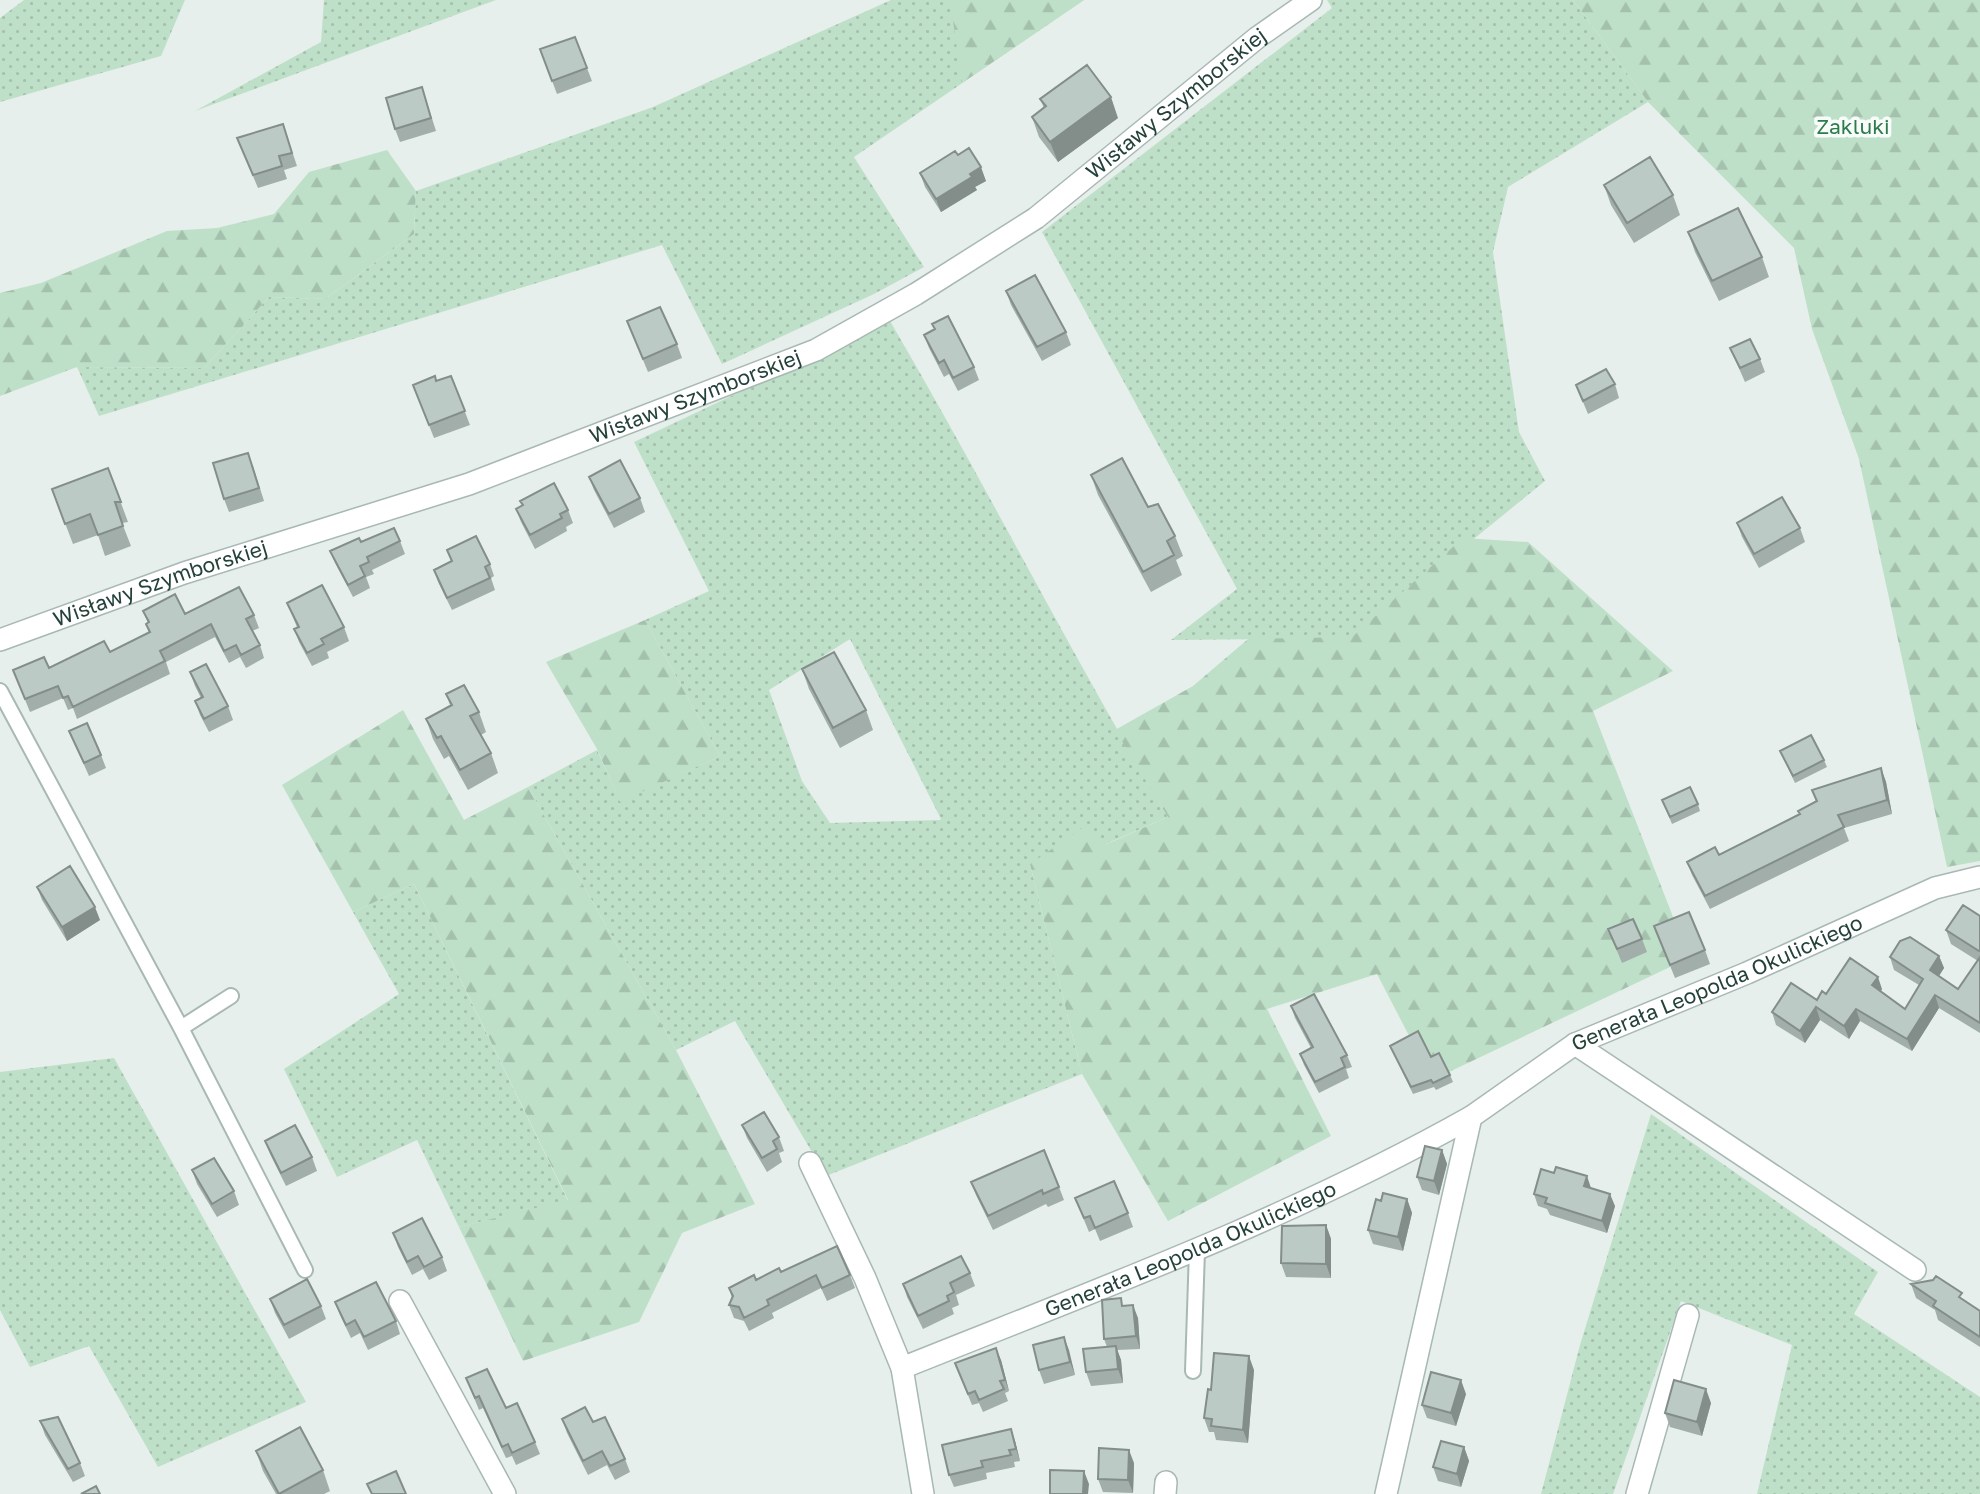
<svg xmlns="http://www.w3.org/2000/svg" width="1980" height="1494" font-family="'Golos Text',sans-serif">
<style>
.green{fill:url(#green-dots);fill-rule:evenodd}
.forest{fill:url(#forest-firs)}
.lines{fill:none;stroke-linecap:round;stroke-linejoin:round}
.lane-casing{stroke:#a8b8b2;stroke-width:18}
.street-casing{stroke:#a8b8b2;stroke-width:24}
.lane{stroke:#fff;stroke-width:14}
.street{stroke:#fff;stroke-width:21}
.wall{fill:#a1aea9}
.shaded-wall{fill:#838d89}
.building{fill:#bbcac4;stroke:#838d89;stroke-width:2}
.labels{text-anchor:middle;stroke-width:7;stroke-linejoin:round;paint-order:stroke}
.street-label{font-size:21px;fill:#24423a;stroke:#f7fbf9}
.park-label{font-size:21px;fill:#2d7a4b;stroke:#f7fbf9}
</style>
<defs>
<pattern id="green-dots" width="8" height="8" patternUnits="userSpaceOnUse" patternTransform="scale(1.75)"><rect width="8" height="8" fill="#bfe0c8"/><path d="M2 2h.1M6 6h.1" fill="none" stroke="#a4c1ad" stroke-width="1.8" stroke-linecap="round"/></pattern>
<pattern id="forest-firs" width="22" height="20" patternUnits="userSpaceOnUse" patternTransform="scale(1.75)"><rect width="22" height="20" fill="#bfe0c8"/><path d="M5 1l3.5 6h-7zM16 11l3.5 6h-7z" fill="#a4c1ad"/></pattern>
</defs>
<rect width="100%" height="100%" fill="#e6efeb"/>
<path class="green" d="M24,0h161l-24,56 -161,46v-84z
M324,0h172l-301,111 126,-69z
M891,0h193l-230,157 70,110 -50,27 -152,70 -60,-119 -563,171 -22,-49 127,1 65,-71 56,2 89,-65 2,-43 237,-84z
M1327,0h246l75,102 -140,85 -15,65 26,180 26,49 -193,157 -181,2 66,-51 -195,-357 290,-224z
M890,321c96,164 181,333 278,496l-62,27 -76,20 52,210 -256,102 -91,-155 -59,29 -148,-263 69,-37 23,51 100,-45 -75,-136 64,-29 -75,-149zM850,639l91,180 -1,1 -110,3 -28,-42 -33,-91z
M414,884l154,317 -109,26 -42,-87 -80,37 -53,-108 115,-75 -46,-82z
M114,1058l192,344 -148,65 -69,-121 -59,21 -30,-57v-238z
M1651,1114l227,158 -24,42 126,83v97h-223l35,-149 -111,-44 -68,193h-72l39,-149z"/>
<path class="forest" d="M950,0h134l-122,83z
M1573,0h407v861l-33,6 -88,-408 -47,-130 -18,-81 -146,-146z
M387,150l29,41 -2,43 -89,65 -56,-2 -65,71 -127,-1 -77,29v-103l41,-10 126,-52 50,-3 57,-14 35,-42z
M1463,538l65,4 145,129 -80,40 96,247 -257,122 -55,-106 -110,35 64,127 -163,85 -86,-147 -52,-210 55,-38 22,18 61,-27 -53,-87 78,-44 55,-47 104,-2z
M645,620l75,136 -100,46 -23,-53 -51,-87z
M403,710l61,110 64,-33 148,263 79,154 -73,29 -43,89 -116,39 -64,-134 109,-27 -154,-316 -61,28 -71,-127z"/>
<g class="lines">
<g class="lane-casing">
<path id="lane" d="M0,691l181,337 124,242
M181,1028l50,-32
M1193,1371l4,-121"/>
</g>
<g class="street-casing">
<g id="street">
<path id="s1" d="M0,640l184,-67 285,-89 347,-134 100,-56 120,-76 222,-181 53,-37"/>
<path d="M1575,1044l340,226"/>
<path d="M810,1163l55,115 37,90 21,126"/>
<path d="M400,1301l105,193"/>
<path id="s2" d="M902,1368c192,-77 388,-149 569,-251"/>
<path d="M1165,1494l1,-12"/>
<path id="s3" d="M1386,1494l85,-377 104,-73 172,-71 188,-85 45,-11"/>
<path d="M1637,1494l51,-179"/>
</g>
</g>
<use href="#lane" class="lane"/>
<use href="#street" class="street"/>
</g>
<path class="wall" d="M575,37l17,44 -35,13 -17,-45z
M422,87l14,44 -36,11 -5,-13z
M1040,99l78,19 -60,44 -19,-25 -7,-20 12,-9z
M283,124l14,42 -13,4 3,9 -29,9 -21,-50z
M958,155l28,26 -11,6 2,3 -36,22 -16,-25 -5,-14z
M1604,185l69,10 7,20 -46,28 -23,-38z
M1688,232l74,25 7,20 -50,24 -24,-49z
M1006,291l60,41 5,13 -29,16 -31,-56z
M627,321l50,23 5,14 -34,14z
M932,324l42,43 5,13 -21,11 -9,-17 -5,3 -15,-29 -5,-13 10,-6z
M1730,348l30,11 5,13 -20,10z
M451,376l19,49 -36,13 -21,-53 23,-4z
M1615,384l4,14 -31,16 -12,-29z
M253,466l11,35 -35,11 -5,-13z
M108,468l20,54 -6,1 9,23 -26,10 -7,-21 -25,9 -21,-55z
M1091,475l57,32 27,29 8,20 -7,4 6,15 -31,17 -53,-97z
M589,477l51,21 5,14 -31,16 -20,-38z
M520,501l48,9 5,13 -7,4 1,4 -32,18 -14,-27 -5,-13 6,-3z
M1737,523l63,5 5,14 -46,26 -17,-31z
M400,541l5,13 -33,16 2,4 -8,3 4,11 -17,9 -18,-34 -5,-12 31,-9z
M447,550l43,14 4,12 -3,2 4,12 -43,20 -14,-28 -4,-12 17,-9z
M287,603l57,24 5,14 -22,11 2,6 -17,8 -13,-24 -5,-13 3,-2z
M143,611l42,3 69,1 5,13 -7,3 8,14 4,13 -18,10 -6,-11 -11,6 -14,-26 -49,25 4,12 -93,45 -4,-11 -5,2 -5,-12 -33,14 -17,-42 36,-2 61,-16 39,-19 -3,-9 2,-1z
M802,669l64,41 7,20 -33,18 -31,-59z
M190,672l38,34 5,14 -24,12 -9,-17 -5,-14 6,-3 -6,-12z
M446,694l33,18 7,20 -5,3 10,18 7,20 -30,17 -19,-34 -5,3 -11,-20 -7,-20 24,-14z
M69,731l32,24 5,13 -17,8z
M1780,751l44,9 3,7 -32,16z
M1881,768l5,14 6,32 -48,14 5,13 -139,68 -18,-34 -5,-13 32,-7 81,-41 16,-12 -4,-12z
M1662,800l36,4 2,7 -28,13z
M37,887l63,33 -33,21 -25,-41z
M1980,916v117l-41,-25 -27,43 -52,-30 -11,18 -29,-19 -15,23 -29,-18 -4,-13 45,-12 9,-6 56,-5 -1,2 24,18 14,-24 -25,-15 -4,-13 49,-1 5,12 -5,8 19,13 20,-28 -27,-17 -5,-14z
M1654,926l51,24 5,14 -35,14z
M1608,929l34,10 5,13 -25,11z
M1291,1006l56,49 5,12 -6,2 3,9 -30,15 -15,-28 -4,-11 11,-6 -16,-30z
M1390,1046l41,11 19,18 3,7 -17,8 -2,-3 -21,7z
M742,1125l37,12 5,14 -5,2 3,9 -15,10 -20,-34z
M265,1141l47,16 5,14 -31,15 -16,-32z
M1442,1150l5,14 -8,31 -17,-5 -5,-13z
M192,1170l42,21 5,14 -22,12 -20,-33z
M971,1182l88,5 5,13 -16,7 -2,-3 -53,26 -17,-35z
M1591,1188l24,18 -8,27 -57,-18 -3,-6 -9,-3 -4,-12z
M1075,1198l53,15 5,14 -33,14 -5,-12 -6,3z
M1407,1199l5,14 -9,38 -30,-7 -5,-14 13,-29z
M1326,1225l5,14v39l-45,-1 -5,-14z
M393,1233l49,24 5,14 -18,9 -6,-11 -11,6 -14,-28z
M781,1272l69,3 5,13 -28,13 -6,-13 -49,25 2,5 -25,13 -5,-10 -10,-3 -5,-13 3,-7 -3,-10z
M970,1273l5,13 -19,9 3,10 -7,3 2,6 -31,15 -16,-32 -4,-13z
M1911,1284l69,27v36l-42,-27 -3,-10 -19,-12z
M270,1299l51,7 5,13 -37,20 -14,-26z
M335,1302l61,19 4,13 -32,16 -8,-17 -9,5 -11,-23z
M1124,1306l14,12 2,31 -23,1 4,10 2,23 -32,3 -5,-14 21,-25 -3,-8z
M1064,1337l11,38 -31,9 -5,-14z
M1001,1360l8,31 -4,2 3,8 -25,11 -4,-9 -7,2 -17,-42z
M1254,1370l-6,73 -32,-3 -2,-8h-5l-5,-14 7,-28z
M466,1378l40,30 29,34 5,12 -24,11 -4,-9 -6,2 -23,-50 -4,2z
M1466,1394l-10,32 -29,-8 -5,-13z
M1711,1403l-9,33 -32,-9 -5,-14z
M562,1419l31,3 32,37 5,13 -15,8 -8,-15 -19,10 -21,-42z
M40,1421l40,42 5,13 -12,6 -28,-47z
M1015,1441l5,20 -6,1 1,5 -29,6 1,6 -33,8 -5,-12z
M1464,1447l5,14 -8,26 -23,-6 -5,-14z
M256,1451l67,19 7,21 -6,3h-48l-13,-23z
M1134,1463l-1,30 -30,-1 -5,-13z"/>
<path class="shaded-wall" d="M1111,97l7,21 -60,44 -8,-20z
M981,167l5,14 -11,6 2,3 -36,22 -5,-13z
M1881,768l5,14 6,32 -5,-14z
M95,907l5,13 -33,21 -5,-14z
M1939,956l5,12 -9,14 -5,-12z
M1878,977l4,12 -5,8 -5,-12z
M1935,995l4,13 -27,43 -5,-12z
M1816,1007l4,13 -15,23 -5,-12z
M1856,1009l4,12 -11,18 -5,-13z
M1442,1150l5,14 -8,31 -5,-14z
M1587,1176l4,12 -7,-2z
M1610,1194l5,12 -8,27 -5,-12z
M1407,1199l5,14 -9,38 -5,-14z
M1326,1225l5,14v39l-5,-14z
M1133,1305l5,13 2,31 -4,-13z
M1064,1337l5,13 6,25 -5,-13z
M1116,1346l5,14 2,23 -5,-14z
M996,1348l5,12 8,31 -4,-11z
M1249,1356l5,14 -6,73 -5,-13z
M1461,1380l5,14 -10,32 -5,-13z
M1706,1389l5,14 -9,33 -5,-14z
M1011,1429l4,12 5,20 -4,-12z
M1464,1447l5,14 -8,26 -4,-13z
M1129,1450l5,13 -1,30 -5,-13z
M1084,1471l5,13 -1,10h-5z"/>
<path class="building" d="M575,37l12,31 -35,13 -12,-32z
M1087,65l24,32 -61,45 -18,-25 14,-11 -6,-7z
M422,87l9,31 -36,11 -9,-31z
M283,124l9,29 -13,3 3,10 -29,9 -16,-37z
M969,148l12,19 -11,7 2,3 -36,22 -16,-26 35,-22 3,4z
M1650,157l23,38 -46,28 -23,-38z
M1738,208l24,49 -50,24 -24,-49z
M1035,275l31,57 -29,15 -31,-56z
M660,307l17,37 -34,15 -16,-38z
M948,316l26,51 -21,11 -9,-18 -5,3 -15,-28 11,-6 -3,-5z
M1750,339l10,20 -20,9 -10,-20z
M1606,369l9,15 -32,17 -7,-16z
M435,376l1,5 15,-5 14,35 -36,14 -16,-40z
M248,453l11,35 -35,11 -11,-36z
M1122,458l26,49 10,-3 17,32 -8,5 7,14 -31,17 -52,-97z
M620,460l20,38 -31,16 -20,-37z
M108,468l13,34h-6l8,24 -25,9 -8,-21 -25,10 -13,-35z
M554,483l14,27 -8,4 2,4 -32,17 -14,-26 7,-4 -3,-4z
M1782,497l18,31 -46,26 -17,-31z
M394,528l6,13 -33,16 2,5 -9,4 5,10 -17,9 -18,-34 29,-13 2,4z
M476,536l14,28 -5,3 5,11 -43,20 -13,-28 18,-9 -5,-11z
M322,585l22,42 -23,12 3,5 -17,9 -13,-24 5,-2 -12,-24z
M239,587l15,28 -8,4 14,26 -19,10 -5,-10 -12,6 -13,-27 -51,27 5,10 -92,46 -5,-11 -5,2 -5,-12 -33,13 -12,-29 31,-13 5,11 55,-27 6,11 40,-20 -4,-8 3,-2 -6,-11 32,-17 10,20z
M834,652l32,58 -33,18 -31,-59z
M206,664l22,42 -24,13 -9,-18 8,-4 -13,-25z
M464,685l15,27 -9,4 21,37 -31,17 -19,-34 -4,2 -11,-19 26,-14 -6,-11z
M87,723l14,32 -17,8 -15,-32z
M1811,735l13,25 -31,16 -13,-25z
M1881,768l6,32 -49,15 6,12 -139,69 -18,-34 28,-15 4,8 81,-41 -2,-3 19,-10 -5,-11z
M1690,787l8,17 -28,13 -8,-17z
M70,866l25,41 -33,20 -25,-40z
M1963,905l17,11v34l-1,1 -33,-21z
M1689,912l16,38 -35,15 -16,-39z
M1633,919l9,20 -25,10 -9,-20z
M1910,937l29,19 -9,14 28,19 22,-32v66l-45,-28 -28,44 -51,-30 -12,17 -28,-19 -16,24 -28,-19 19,-29 26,17 5,-9 4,3 24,-36 28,19 -6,8 33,24 18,-30 -33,-22 10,-16z
M1314,994l33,61 -6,3 4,9 -30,15 -15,-28 13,-7 -22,-41z
M1418,1031l13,26 8,-4 11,22 -17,8 -2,-3 -20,7 -21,-41z
M764,1112l15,25 -6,4 4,8 -15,9 -20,-33z
M295,1125l17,32 -31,16 -16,-32z
M1425,1146l17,4 -8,31 -17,-4z
M1044,1150l15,37 -16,7 -1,-4 -54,26 -17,-34z
M214,1158l20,33 -22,13 -20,-34z
M1556,1167l31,9 -3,10 26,8 -8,27 -57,-18 2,-5 -13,-4 7,-25 13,4z
M1114,1181l14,32 -33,15 -5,-12 -6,2 -9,-20z
M1383,1193l24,6 -9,38 -30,-7 8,-31 5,2z
M422,1218l20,39 -18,10 -6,-11 -11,6 -14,-29z
M1326,1225v39l-45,-1 1,-37z
M837,1246l13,29 -28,13 -6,-13 -49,25 2,5 -25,13 -5,-11 -10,-2 4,-9 -4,-8 25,-13 2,5 23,-12 2,4z
M961,1256l9,17 -20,10 4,9 -7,4 2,5 -31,15 -15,-32z
M1936,1276l26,17 -3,4 21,14v26l-47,-31 3,-5 -25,-17 22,-4z
M307,1279l14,27 -37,19 -14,-26z
M376,1282l20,39 -32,16 -9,-17 -9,5 -11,-23z
M1121,1298l1,8 11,-1 3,31 -32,3 -2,-39z
M1064,1337l6,25 -31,8 -6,-25z
M1116,1346l2,23 -32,3 -3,-23z
M996,1348l9,32 -5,1 4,8 -25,11 -4,-9 -7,3 -13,-31z
M1214,1353l35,3 -6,74 -32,-4 1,-7 -8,-1 4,-29 3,1z
M487,1369l19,39 11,-5 18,39 -23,11 -4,-9 -6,3 -23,-51 -4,2 -9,-20z
M1431,1372l30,8 -10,33 -29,-8z
M1674,1380l32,9 -9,33 -32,-9z
M585,1407l8,15 12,-5 20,42 -15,7 -8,-15 -19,10 -21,-42z
M58,1417l22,46 -12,6 -28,-48z
M300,1427l23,43 -44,24 -23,-43z
M1011,1429l5,20 -7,1 2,5 -30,6 2,6 -34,8 -7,-30z
M1441,1441l23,6 -7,27 -24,-7z
M1099,1448l30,2 -1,30 -30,-1z
M1050,1470l34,1 -1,23h-33z
M396,1471l10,23h-34l-5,-10z
M96,1486l4,8h-19z"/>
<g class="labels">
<g class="street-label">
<text dy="7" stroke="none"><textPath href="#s1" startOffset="1304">Wisławy Szymborskiej</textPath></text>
<text dy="7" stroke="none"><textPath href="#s1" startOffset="737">Wisławy Szymborskiej</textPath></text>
<text dy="7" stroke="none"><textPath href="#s1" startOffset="170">Wisławy Szymborskiej</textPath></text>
<text dy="7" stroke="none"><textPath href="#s3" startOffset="668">Generała Leopolda Okulickiego</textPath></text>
<text dy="7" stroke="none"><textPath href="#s2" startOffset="312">Generała Leopolda Okulickiego</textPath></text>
</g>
<g class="park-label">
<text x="1853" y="134">Zakluki</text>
</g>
</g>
</svg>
